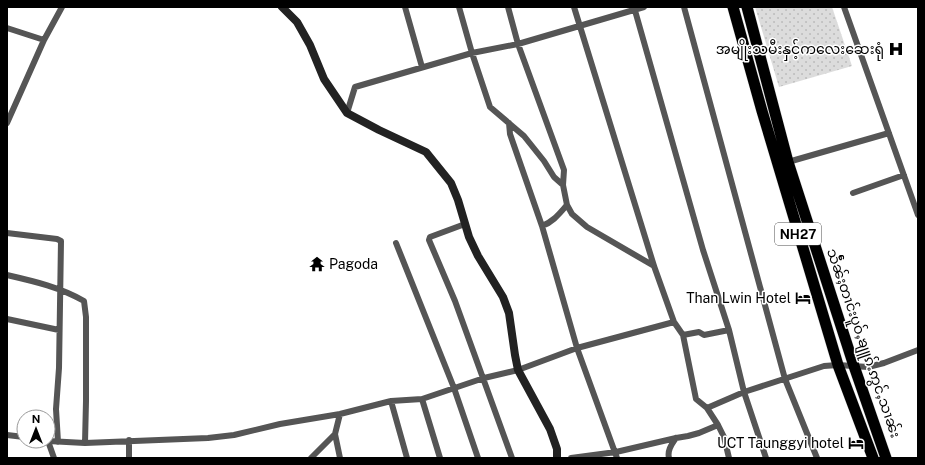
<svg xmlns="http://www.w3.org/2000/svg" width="925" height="465" font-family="'Public Sans','Noto Sans Myanmar',sans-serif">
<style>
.green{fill:url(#green-dots)}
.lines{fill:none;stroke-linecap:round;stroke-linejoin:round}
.highway-casing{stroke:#dbdbdb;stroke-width:12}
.street{stroke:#555;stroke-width:6}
.secondary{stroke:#222;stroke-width:8}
.highway{stroke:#000;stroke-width:11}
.labels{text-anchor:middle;stroke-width:3;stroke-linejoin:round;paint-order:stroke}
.shield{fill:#fff;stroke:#4c4c4c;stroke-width:1}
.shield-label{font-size:13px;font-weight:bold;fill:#000}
.poi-label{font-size:14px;fill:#000;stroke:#fff;text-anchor:end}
.street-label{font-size:14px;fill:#000;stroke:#fff}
</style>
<defs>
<pattern id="green-dots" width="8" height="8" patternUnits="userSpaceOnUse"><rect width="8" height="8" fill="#dcdcdc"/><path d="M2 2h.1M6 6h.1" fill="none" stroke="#bbb" stroke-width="1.8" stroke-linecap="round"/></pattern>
</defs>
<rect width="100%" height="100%" fill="#fff"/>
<path class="green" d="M755,7h77l20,59 -73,21z"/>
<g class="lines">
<g class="highway-casing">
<path id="highway" d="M733,7l29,104 76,254 35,93
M747,7l41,155 66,204 32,92"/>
</g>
<path class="street" d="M405,7l17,60
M459,7l13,46 18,54 34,29 20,25 10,16 9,8 4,20 5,9 15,13 67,39
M508,7l10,37 46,126 -1,15
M574,7l80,259 20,56 9,13 13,64 11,9 11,17 6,12 5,21
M634,7l69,243 26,80 15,62 22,66
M684,7l101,372 32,79
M844,7l74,208
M7,28l37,12
M347,113l8,-26 117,-34 46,-9 126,-37
M7,123l37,-83 18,-33
M509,123l1,11 32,92 35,122 40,110
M788,162l101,-29
M853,193l51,-18
M465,224l-35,13 -1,3 26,61 57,157
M542,226c11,-4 17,-12 25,-21
M7,233l50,6 4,2 -2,127 -3,41 2,33
M396,243l58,145 24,70
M7,275c26,6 53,12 77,26l2,16v84l-1,42
M7,319l52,11
M683,335l16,-3 5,3 25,-5
M422,399l18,59
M391,401l16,57
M707,408l37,-16 80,-26 14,-1 30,2 16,-4 34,-13
M335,434l5,24
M7,435l17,2
M129,440v18
M48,441l37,2 123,-5 26,-3 46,-11 60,-10 51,-13 31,-2 62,-21 34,-8 59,-22 97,-26
M48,441l6,17
M311,458l24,-24 5,-20
M571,458l45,-6 60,-14 12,-2 11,-3 19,-8
M669,458c-2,-8 3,-14 7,-20"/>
<path class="secondary" d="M282,7l15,15 13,23 14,34 23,34 32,17 47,22 25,31 7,17 11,37 9,19 25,41 6,16 6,42 3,15 32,59 7,20v9"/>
<use href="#highway" class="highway"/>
</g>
<defs>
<g id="hospital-bare" transform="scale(1.2)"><path d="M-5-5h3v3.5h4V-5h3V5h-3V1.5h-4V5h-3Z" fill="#000" stroke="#fff" stroke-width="2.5" paint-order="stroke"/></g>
<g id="temple-bare" transform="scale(1.2)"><path d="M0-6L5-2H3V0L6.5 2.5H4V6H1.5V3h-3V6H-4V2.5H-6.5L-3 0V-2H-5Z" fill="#000" stroke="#fff" stroke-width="2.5" paint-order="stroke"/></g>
<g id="hotel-bare" transform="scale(1.2)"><path d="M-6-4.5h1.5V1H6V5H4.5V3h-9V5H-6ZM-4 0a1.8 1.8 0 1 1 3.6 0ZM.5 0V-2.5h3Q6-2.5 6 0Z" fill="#000" stroke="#fff" stroke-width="2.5" paint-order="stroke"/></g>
</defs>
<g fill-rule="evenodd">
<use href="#hospital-bare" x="896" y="49"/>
<use href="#temple-bare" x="317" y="264"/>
<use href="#hotel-bare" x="803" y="298"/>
<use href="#hotel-bare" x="856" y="443"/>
</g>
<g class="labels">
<rect class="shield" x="775" y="223" width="46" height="22" rx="3"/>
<g class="shield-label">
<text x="798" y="239">NH27</text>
</g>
<g class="poi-label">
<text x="884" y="54">အမျိုးသမီးနှင့်ကလေးဆေးရုံ</text>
<text x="329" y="269" text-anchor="start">Pagoda</text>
<text x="791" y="303">Than Lwin Hotel</text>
<text x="844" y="448">UCT Taunggyi hotel</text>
</g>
<g class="street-label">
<text transform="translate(864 343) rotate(71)" y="5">သဵႅၼ်ႈတၢင်းပူဝ်ႇၶျူၵ်ႉဢွင်ႇသၢၼ်း</text>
</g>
</g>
<rect width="925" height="465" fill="none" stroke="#000000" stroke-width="16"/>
<g transform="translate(36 429)"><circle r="19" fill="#ffffff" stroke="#999999"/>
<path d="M0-3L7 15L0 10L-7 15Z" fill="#000000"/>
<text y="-6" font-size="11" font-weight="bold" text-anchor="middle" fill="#000000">N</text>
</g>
</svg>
